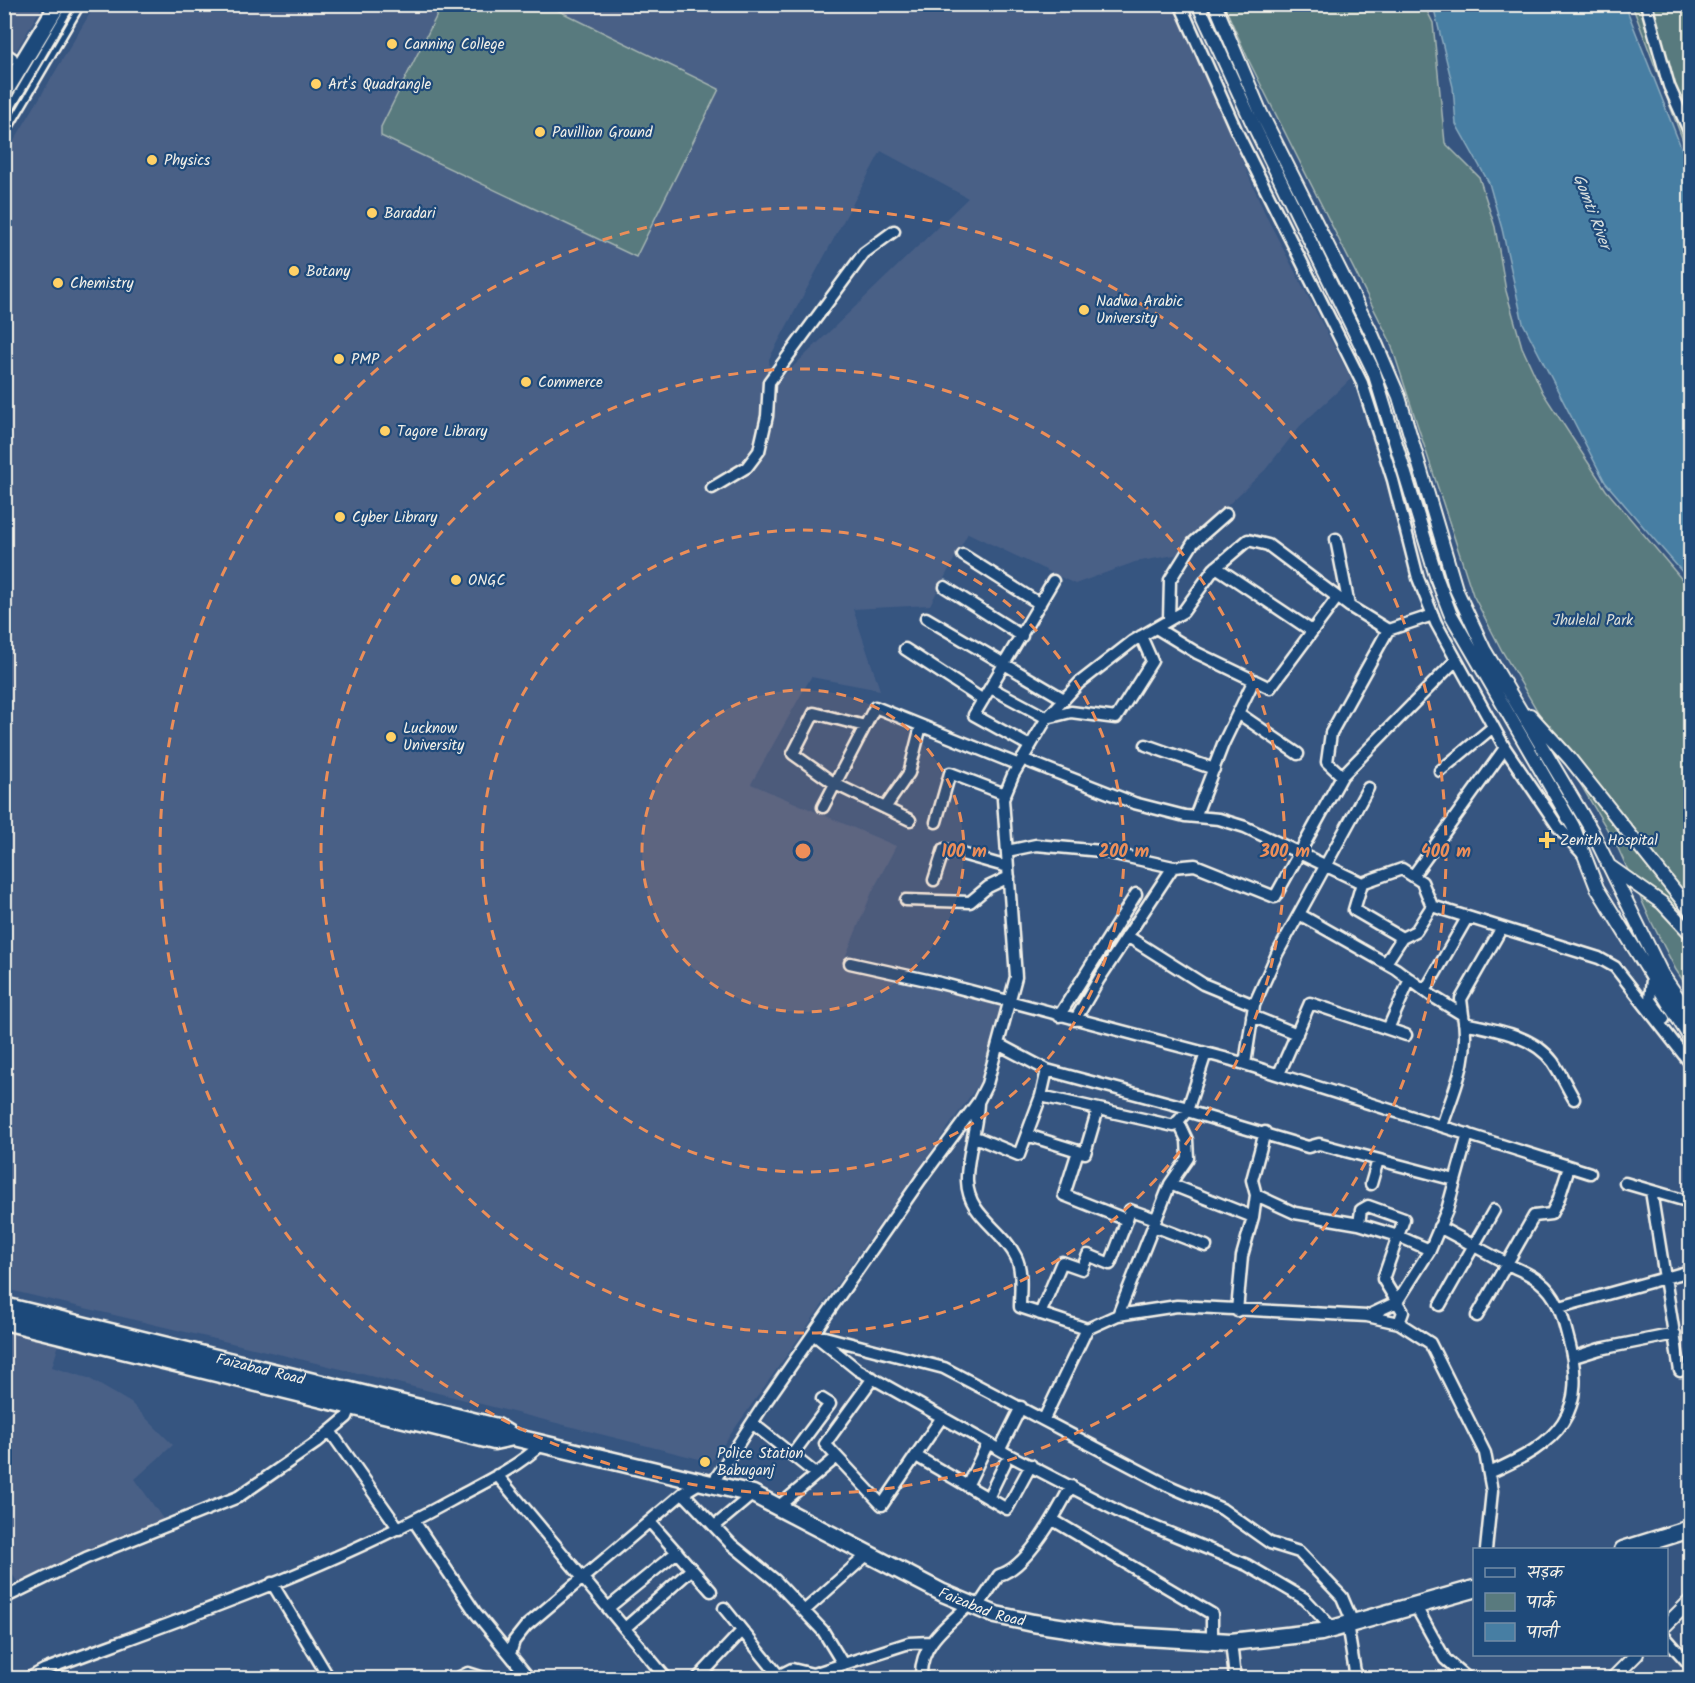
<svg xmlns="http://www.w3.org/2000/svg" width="1695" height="1683" font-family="Kalam,'Playpen Sans Deva',sans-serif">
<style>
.built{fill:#496086;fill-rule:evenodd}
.green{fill:#597a7e;stroke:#a6b6b3;stroke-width:1.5}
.water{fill:#477ea3;stroke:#8cacbf;stroke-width:1.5}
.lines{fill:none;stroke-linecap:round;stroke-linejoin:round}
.minor-casing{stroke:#f4f1e8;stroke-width:15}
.tertiary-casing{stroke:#f4f1e8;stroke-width:16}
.secondary-casing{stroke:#f4f1e8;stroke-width:20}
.primary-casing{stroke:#f4f1e8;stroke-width:21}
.minor{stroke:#1f4a7a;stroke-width:10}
.tertiary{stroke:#1f4a7a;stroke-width:12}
.secondary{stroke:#1f4a7a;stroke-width:15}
.primary{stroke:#1f4a7a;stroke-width:16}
.rail{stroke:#f4f1e8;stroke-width:3}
.ring{fill:none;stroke:#ec8e59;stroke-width:3;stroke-dasharray:10 8}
.poi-dot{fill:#ffd166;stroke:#1f4a7a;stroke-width:2}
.labels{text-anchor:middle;stroke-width:4.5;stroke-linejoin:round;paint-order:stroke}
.poi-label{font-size:15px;fill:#f4f1e8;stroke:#1f4a7a;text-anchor:start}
.park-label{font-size:15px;fill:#dddfd8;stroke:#1f4a7a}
.street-label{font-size:15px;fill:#f4f1e8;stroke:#1f4a7a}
.water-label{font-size:16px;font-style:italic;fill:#dae0de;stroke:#1f4a7a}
.centre{fill:#ec8e59;stroke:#1f4a7a;stroke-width:3}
.ring-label{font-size:18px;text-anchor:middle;font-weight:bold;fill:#ec8e59;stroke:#1f4a7a;stroke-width:4.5;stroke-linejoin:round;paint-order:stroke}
</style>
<rect width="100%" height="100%" fill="#365580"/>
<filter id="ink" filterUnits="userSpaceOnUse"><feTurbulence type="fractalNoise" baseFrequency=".0167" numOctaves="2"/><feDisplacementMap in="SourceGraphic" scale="12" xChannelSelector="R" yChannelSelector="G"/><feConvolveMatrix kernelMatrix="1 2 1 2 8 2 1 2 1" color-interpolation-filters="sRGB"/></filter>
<g filter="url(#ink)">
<path class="built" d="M5,5h38l-38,65z
M95,5h1079l93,213 84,161 -51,47 -35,44 -90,85 -40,7 -60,22 -107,-51 -38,72 -77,4 27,81 -69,-13 -60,107 145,62 -24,46 -30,73 160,39 -19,74 -272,384 -349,-88 -357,-85v-1133zM881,151l87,47 -197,190 -2,-29z
M4,1329l55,15 -7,23 36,11 43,25 42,42 -38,34 28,40 -144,65 -14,-20z"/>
<path class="green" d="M442,5h105l172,84 -83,168 -255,-121v-9z
M1224,5h200l9,18 12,120 34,34 16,50 11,64 16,56 21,46 63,97 84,99v402l-14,-21 -25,-49 -34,-75 -115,-195 -29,-56 -83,-254 -141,-280z
M1632,5h58v154l-5,-13z"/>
<path class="water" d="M1433,5h192l65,165v411l-85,-99 -82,-159 -21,-94 -13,-46 -33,-59 -3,-37z"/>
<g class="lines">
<g class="minor-casing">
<path id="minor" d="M1180,4l56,126 126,253 31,97 25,98 18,45 69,125 54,80 23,25
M1646,4l23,82 21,47
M4,53l8,5
M712,488l35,-21 12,-16 8,-35 2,-34 95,-129 30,-22
M1336,539l13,67
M963,555l77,49
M1216,567l96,64
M945,587l77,49
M926,618l138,81
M1169,620l1,-40 23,-37 33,-29
M1156,628l41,25 73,35 67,-90
M905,649l78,51
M991,688l56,30 24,-6 45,6 36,-57 -11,-25
M1238,713l60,41
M865,726l-51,-13 -21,41 42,30 75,36
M1146,745l68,24
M1030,746l-56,-31 79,-134
M1022,759l112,44 51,13 34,3 26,8 117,56 40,-14 20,13 10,24 167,52 16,9 75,96
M1440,771l53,-44
M1342,776l114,-116
M823,807l52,-100 144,58
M885,808l24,-35 12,-47
M1195,817l28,-73 31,-64
M936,822l14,-49 55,21
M1007,851l29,-6 65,6 72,16 22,-2 80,32 67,-121 -15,-14 4,-29 57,-103
M1413,876l92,-128
M934,880l10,-31 64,18
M1362,883l-8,27 48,28
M906,900l64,2 18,-15 21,-10
M1299,914l97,55 36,27 31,19c8,40 -8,73 -21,111
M1127,936l76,48 51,21
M850,963l90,20 292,77 358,113
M1386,963l16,-25 14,-7 16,-25
M1652,979l-2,21 14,19
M1425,991l42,-73
M1463,1015l-2,-16 40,-70
M1059,1016l77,-122
M1252,1016l45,18
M1075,1020l24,-41 74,-112
M1464,1023c31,7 69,12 89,39 8,12 14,25 21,37
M1388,1029l22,-50
M998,1044l49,26 141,38
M1245,1064l9,-59 23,-51 91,-166
M1279,1074l31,-71 96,32
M1041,1096l133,30 13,-15 19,-58
M978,1103c-1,24 -12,57 -11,78 1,35 35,47 49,76 7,14 4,34 4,50l67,22
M1187,1111l121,36 11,-3 136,36
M1027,1135l51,16 -14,44 63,25 3,-10 26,9
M975,1137l44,18 22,-59 6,-26
M1078,1151l7,2 13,-44
M1625,1183l65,19
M1170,1184l83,33
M1371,1184l7,-24
M1651,1191l29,180
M1256,1195l39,18 64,11 39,12 32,14
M1359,1224l2,-14 7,-4 36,13 -21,60 20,33 -4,11
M1154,1226l52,20
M1439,1227c23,12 46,25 69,37 10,6 24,10 32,18 17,13 22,32 27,52 23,80 -8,109 -78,139
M1440,1305l54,-95
M1560,1307l130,-36
M1237,1311l5,-55 11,-39 3,-22 -4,-15 13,-48
M1040,1314l22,-52 20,7 6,-14 22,9 17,-44
M1118,1315l52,-131 18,-26 -1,-18 -9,-19
M1367,1316l30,-14 33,-52 17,-40 21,-76
M1477,1316l57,-100 17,-2 7,-13 11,-34
M813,1334l131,34 225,118 53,23 48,34 29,9 43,45 11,26
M817,1337l41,33 151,85 114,59 124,51 58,34 28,30
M1574,1357l26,-8 75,-15
M873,1378l-48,66 57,61 60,-88
M1044,1419l43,-90 31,-14 59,-9 190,10 32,7 31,20 55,110 7,38 -6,59
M752,1423l64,51
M330,1431l69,98
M1000,1449l21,-42
M792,1455l38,-51 -8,-5
M916,1456l91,53 24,-44
M497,1475l169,203
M712,1484l53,-81 156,-224 57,-77 9,-18 29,-107 -13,-178 10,-24 34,-57 32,-35 54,-42 50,-29 31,-43 34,-29 20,5 81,61 39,24 45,-15
M967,1486l21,-43
M683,1493l48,51 44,36 29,31 19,20 20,33
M988,1498l17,-35
M779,1506l58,-49
M1053,1520l159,94v27
M414,1521l61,91 54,66
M650,1522l61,69
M715,1526l38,-32
M272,1583l57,95
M4,1598l82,-40 152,-61 78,-54 31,-26 6,-15
M1415,1605l30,54 22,19
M608,1608l69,-56
M724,1608l55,68
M977,1608l22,-33c28,-7 59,-64 72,-89
M804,1611l64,-57
M1347,1624l9,54
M625,1628l67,-59
M1666,1638l24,27
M1231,1642l4,36
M510,1654l4,-13 12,-15 157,-133 18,-11
M29,1678l15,-8c137,-51 277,-98 406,-169 31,-17 65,-32 92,-57
M458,1678l10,-5 16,5
M698,1678l44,-47
M774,1678l18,-9 21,5 96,-31 21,-1
M921,1678c-2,-33 25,-52 48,-73"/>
</g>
<g class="tertiary-casing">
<path id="tertiary" d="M1198,4l53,116 123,252 63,207 13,34 123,213 24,62 93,150
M1215,4l46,109 111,221 27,63 57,192 28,60 108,182 70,143 28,41
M1530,715l40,44 120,151
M1608,865l54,38 28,30
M1666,1625l24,-24
M1613,1678l24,-24"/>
</g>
<g class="secondary-casing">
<path id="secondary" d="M4,93l54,-89
M4,127l72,-123"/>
</g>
<g class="primary-casing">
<g id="primary">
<path id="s1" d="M4,1306l493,121 16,10 240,57 190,99 53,22 37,8 79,12 119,7 90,-10 153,-43"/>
<path d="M4,1321l490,120 19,-4"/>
<path d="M1623,1550l67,-21"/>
</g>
</g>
<use href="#minor" class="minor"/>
<use href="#tertiary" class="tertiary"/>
<use href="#secondary" class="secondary"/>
<use href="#primary" class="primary"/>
<path class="rail" d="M4,129l73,-125"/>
</g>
</g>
<circle cx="803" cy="851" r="161" fill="#ec8e59" fill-opacity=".12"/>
<g class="ring">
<circle cx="803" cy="851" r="161"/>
<circle cx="803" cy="851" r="321"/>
<circle cx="803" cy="851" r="482"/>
<circle cx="803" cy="851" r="643"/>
</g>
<g class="poi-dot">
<circle cx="392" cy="44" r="6"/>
<circle cx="316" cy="84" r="6"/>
<circle cx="540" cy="132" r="6"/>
<circle cx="152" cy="160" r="6"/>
<circle cx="372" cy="213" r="6"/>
<circle cx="294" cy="271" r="6"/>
<circle cx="58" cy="283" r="6"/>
<circle cx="1084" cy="310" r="6"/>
<circle cx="339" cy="359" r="6"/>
<circle cx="526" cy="382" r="6"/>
<circle cx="385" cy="431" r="6"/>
<circle cx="340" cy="517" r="6"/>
<circle cx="456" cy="580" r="6"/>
<circle cx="391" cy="737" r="6"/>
<path d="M1544 831h6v6h6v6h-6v6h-6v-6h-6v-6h6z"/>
<circle cx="705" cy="1462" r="6"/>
</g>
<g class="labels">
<g class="poi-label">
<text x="404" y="49">Canning College</text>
<text x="328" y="89">Art's Quadrangle</text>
<text x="552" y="137">Pavillion Ground</text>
<text x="164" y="165">Physics</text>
<text x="384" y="218">Baradari</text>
<text x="306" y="276">Botany</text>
<text x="70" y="288">Chemistry</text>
<text x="1096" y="306">Nadwa Arabic<tspan x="1096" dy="17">University</tspan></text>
<text x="351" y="364">PMP</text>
<text x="538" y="387">Commerce</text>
<text x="397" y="436">Tagore Library</text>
<text x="352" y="522">Cyber Library</text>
<text x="468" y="585">ONGC</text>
<text x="403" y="733">Lucknow<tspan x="403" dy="17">University</tspan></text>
<text x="1560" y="845">Zenith Hospital</text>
<text x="717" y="1458">Police Station<tspan x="717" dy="17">Babuganj</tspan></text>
</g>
<g class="park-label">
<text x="1593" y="625">Jhulelal Park</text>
</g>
<g class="street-label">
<text dy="5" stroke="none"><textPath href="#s1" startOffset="264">Faizabad Road</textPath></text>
<text dy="5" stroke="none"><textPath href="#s1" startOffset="1029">Faizabad Road</textPath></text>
</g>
<g class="water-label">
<text transform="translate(1593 211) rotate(69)" y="6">Gomti River</text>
</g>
</g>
<circle cx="803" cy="851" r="9" class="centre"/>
<g class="ring-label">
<text x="964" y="857">100 m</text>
<text x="1124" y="857">200 m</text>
<text x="1285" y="857">300 m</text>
<text x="1446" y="857">400 m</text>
</g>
<rect width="1695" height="1683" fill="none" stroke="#1f4a7a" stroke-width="24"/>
<rect x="12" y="12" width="1671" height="1659" fill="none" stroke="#f4f1e8" stroke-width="2" filter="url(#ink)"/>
<rect x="1473" y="1548" width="195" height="108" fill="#1f4a7a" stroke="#748da6" stroke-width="1.5"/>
<rect x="1485" y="1568" width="30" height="9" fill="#1f4a7a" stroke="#748da6" stroke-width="1.5"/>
<text x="1527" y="1578" font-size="18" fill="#f4f1e8">सड़क</text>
<rect x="1485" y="1593" width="30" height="18" fill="#597a7e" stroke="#748da6" stroke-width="1.5"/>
<text x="1527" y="1608" font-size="18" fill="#f4f1e8">पार्क</text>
<rect x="1485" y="1623" width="30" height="18" fill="#477ea3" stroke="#748da6" stroke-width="1.5"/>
<text x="1527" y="1638" font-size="18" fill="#f4f1e8">पानी</text>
</svg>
